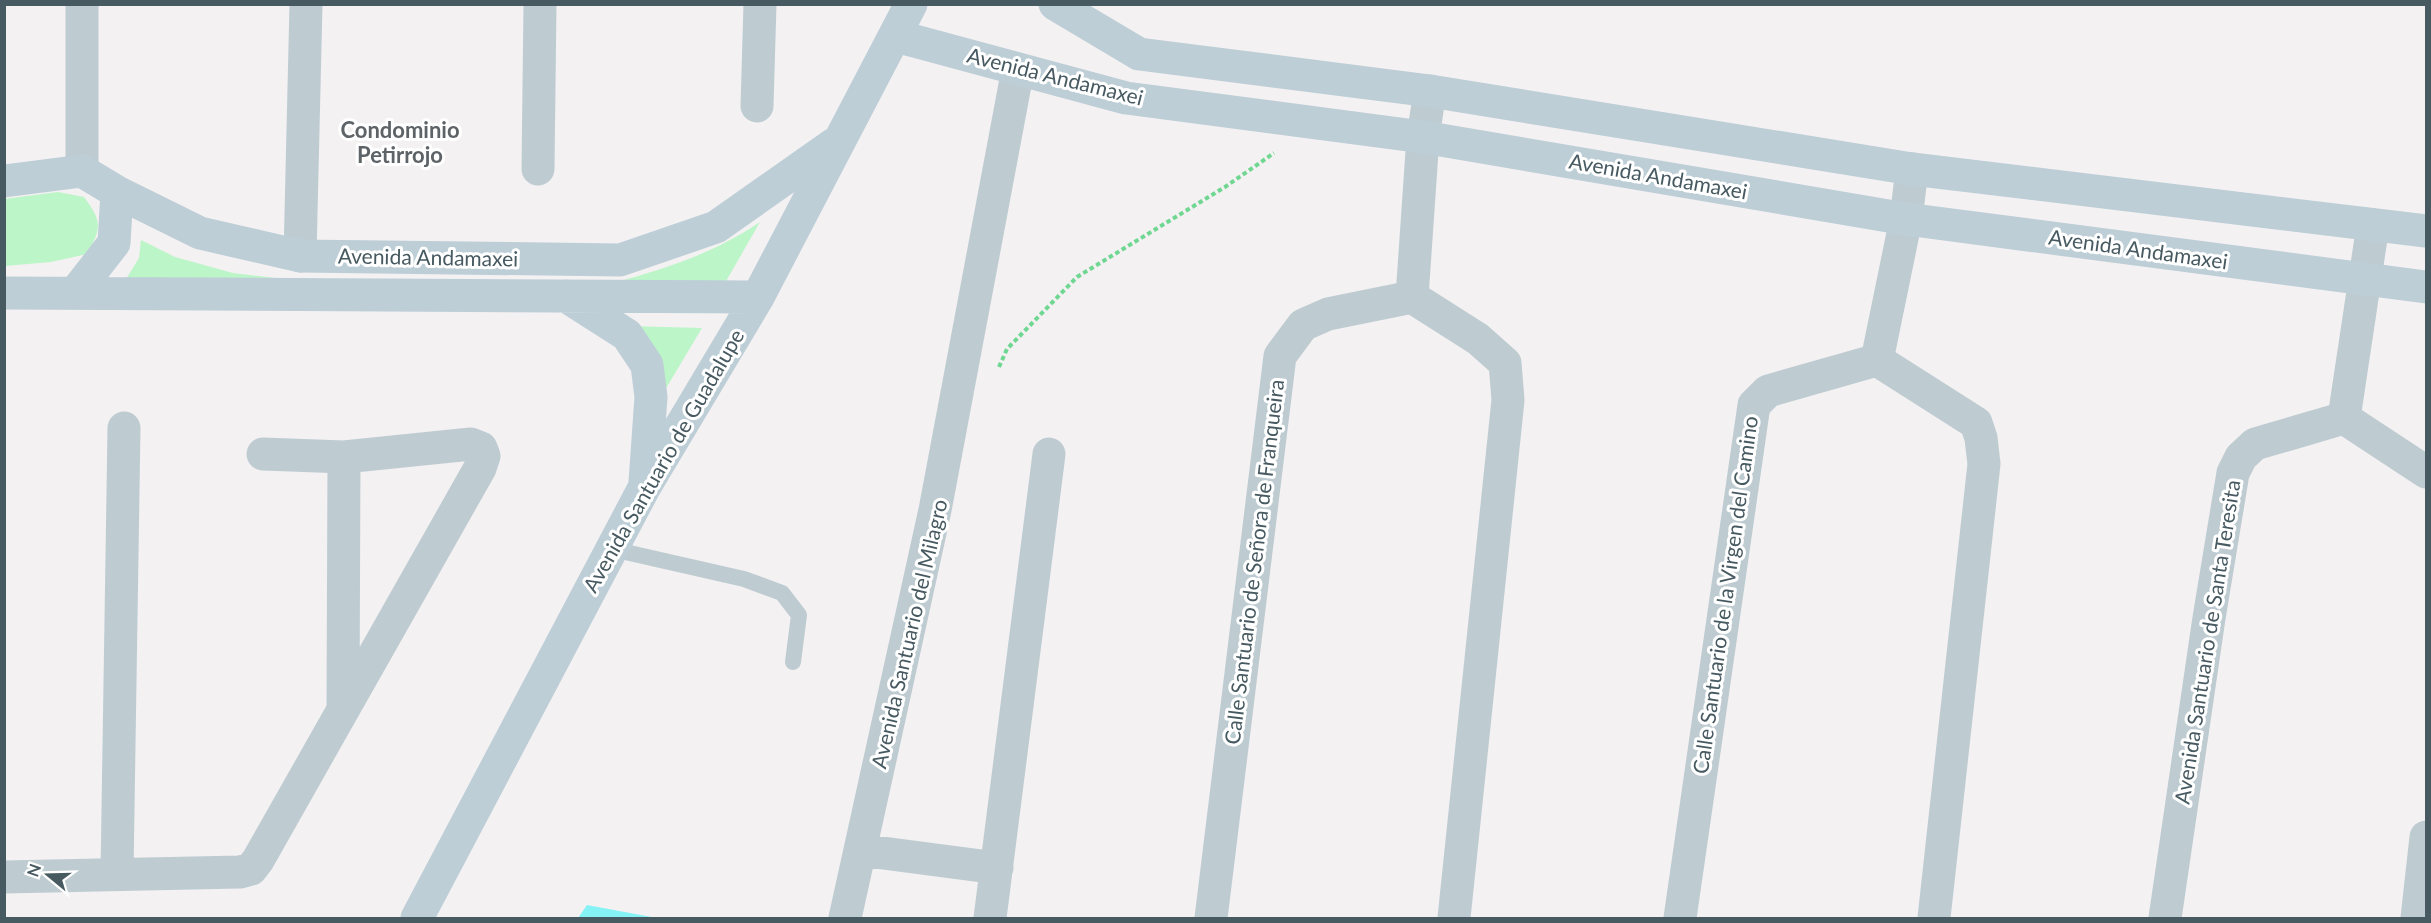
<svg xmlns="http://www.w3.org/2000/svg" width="2431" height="923" font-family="Lato,sans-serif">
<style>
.green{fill:#bcf5c8}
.water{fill:#85f3f6}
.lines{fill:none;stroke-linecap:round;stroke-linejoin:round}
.path{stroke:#70d792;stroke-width:4;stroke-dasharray:4.5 3;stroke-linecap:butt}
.lane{stroke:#beccd2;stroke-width:16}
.street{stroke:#beccd2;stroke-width:33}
.secondary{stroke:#bdced7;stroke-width:33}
.labels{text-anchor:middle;stroke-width:6;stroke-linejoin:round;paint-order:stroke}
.street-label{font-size:21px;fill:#475a61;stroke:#fff}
.neighbourhood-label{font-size:22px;font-weight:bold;fill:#5d6367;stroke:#fff}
</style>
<rect width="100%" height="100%" fill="#f4f1f2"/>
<path class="green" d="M58,192l26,5c18,24 18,31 3,57l-36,8 -46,4 -1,-67z
M760,222l-35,61h-112c55,-15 99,-29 147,-61z
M141,240l34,17 58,16 68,8 -175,-2 13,-21z
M628,326l74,2 -40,67z"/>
<path class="water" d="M587,905l70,13h-79z"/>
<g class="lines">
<path class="path" d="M999,367l8,-18 70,-72 148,-90 49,-34"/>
<path class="lane" d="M612,549l132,30 38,14 17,22 -6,47"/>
<path class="street" d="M757,106l3,-102
M538,169l2,-165
M82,171v-167
M300,256l6,-252
M1412,297l11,-160 7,-46
M1877,360l29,-141 6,-50
M2344,418l29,-193
M2344,418l82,54
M343,707l1,-250
M860,850l137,18
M117,873l7,-445
M4,877l236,-5 11,-3 7,-9 222,-392 4,-12 -3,-8 -10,-4 -127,13 -81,-3
M845,918l90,-408 83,-441
M990,918l59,-464
M1211,918l69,-562 23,-31 25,-11 84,-17 66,42 27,24 3,37 -54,518
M1680,918l74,-513 14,-14 109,-31 99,63 5,15 3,26 -50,454
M2165,918l44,-300 24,-145 8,-16 14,-13 89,-26
M2417,918l9,-81"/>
<path class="secondary" d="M1055,4l84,50 291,37 482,78 514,62
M896,36l230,62 297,39 483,82 520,68
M4,181l78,-10 35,21 83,41 100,23 320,4 96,-33 118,-83
M4,293l754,4
M75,293l39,-50 3,-51
M566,296l61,39 20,30 4,32 -6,85
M417,918l227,-430 114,-191 153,-293"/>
</g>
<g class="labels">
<g class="street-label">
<text transform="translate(1055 77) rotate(14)" y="7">Avenida Andamaxei</text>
<text transform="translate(1658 177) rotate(10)" y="7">Avenida Andamaxei</text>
<text transform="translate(2138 250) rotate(8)" y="7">Avenida Andamaxei</text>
<text transform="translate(428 258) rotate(1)" y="7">Avenida Andamaxei</text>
<text transform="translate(664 461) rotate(-60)" y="7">Avenida Santuario de Guadalupe</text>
<text transform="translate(1255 562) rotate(-83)" y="7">Calle Santuario de Señora de Franqueira</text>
<text transform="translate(1726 595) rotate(-82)" y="7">Calle Santuario de la Virgen del Camino</text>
<text transform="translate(910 634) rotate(-77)" y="7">Avenida Santuario del Milagro</text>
<text transform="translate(2208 642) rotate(-81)" y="7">Avenida Santuario de Santa Teresita</text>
</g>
<g class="neighbourhood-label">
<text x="400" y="138">Condominio<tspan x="400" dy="25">Petirrojo</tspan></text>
</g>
</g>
<rect width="2431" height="923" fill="none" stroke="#475a61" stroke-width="12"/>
<g transform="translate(48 875) rotate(289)" stroke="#ffffff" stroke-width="4.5" paint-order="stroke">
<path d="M0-4.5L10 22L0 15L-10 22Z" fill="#475a61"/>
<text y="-9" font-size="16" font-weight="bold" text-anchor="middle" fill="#475a61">N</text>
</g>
</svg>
